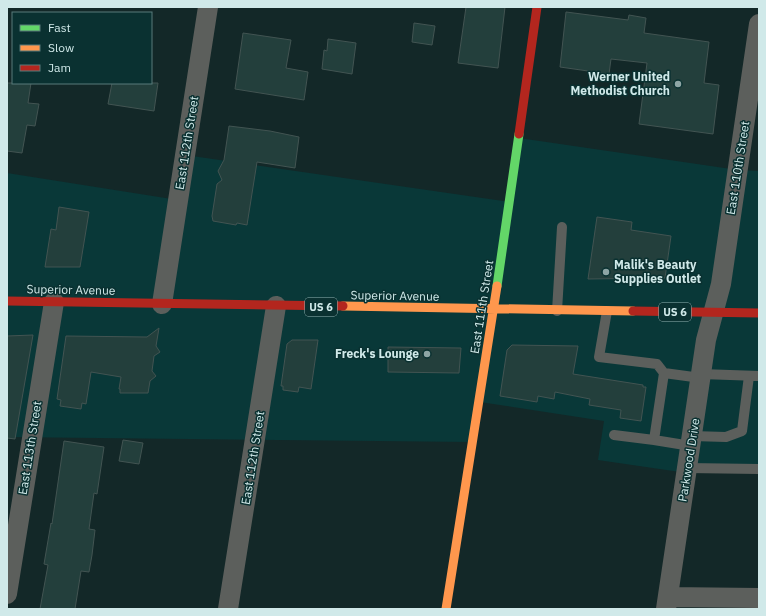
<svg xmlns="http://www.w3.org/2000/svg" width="766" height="616" font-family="'IBM Plex Sans',sans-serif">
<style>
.built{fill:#093838}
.building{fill:#233f3c;stroke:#425452}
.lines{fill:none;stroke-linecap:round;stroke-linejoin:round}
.lane{stroke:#5c5f5c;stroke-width:10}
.street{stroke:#5c5f5c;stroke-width:20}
.fast{stroke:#63d668;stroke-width:9}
.slow{stroke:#ff974d;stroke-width:9}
.jam{stroke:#b3261e;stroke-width:9}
.poi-dot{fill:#8ea5a5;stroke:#0a3131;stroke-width:1.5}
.labels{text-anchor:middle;stroke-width:3;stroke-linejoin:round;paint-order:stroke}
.shield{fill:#0a3131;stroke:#95b2b2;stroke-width:1}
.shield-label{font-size:11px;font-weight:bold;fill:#d0e9e9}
.poi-label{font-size:12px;font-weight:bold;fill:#d0e9e9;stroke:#0a3131;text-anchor:end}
.street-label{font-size:12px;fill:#d0e9e9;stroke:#0a3131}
</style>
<rect width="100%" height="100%" fill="#132828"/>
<path class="built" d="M519,138l219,32 21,1v298l-72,4 -89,-13 6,-39 -124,-19 -7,40 -466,-5v-264l171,27 7,-45 325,47z"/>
<path class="building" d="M466,7h39l-7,61 -40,-5z
M566,12l62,8 1,-5 17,3 -2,15 65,9 -5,41 15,2 -6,49 -74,-10 8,-61 -36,-4 -2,15 -49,-7z
M414,23l21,3 -3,19 -20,-3z
M243,33l48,7 -5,28 22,4 -4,28 -69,-11z
M328,39l28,4 -4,31 -30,-5 2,-19 3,1z
M7,83h24l-3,20 11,1 -4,22 -8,-1 -5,28 -15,-2z
M112,83h46l-4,28 -46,-7z
M229,126l41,5 29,6 -4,31 -38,-6 -10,63 -10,-2 -1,2 -23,-4 -1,-5 5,-32 5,-4 -4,-9 6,-11z
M59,207l30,5 -9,55h-35l6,-38 5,1z
M597,217l35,5 -1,8 40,6 -6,42 -77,1z
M159,328l-3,18 4,6 -6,4 -2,15 4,5 -6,5 -2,12h-28v-4h-1l2,-12 -30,-5 -5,32 -4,-1 -1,6 -21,-3 1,-6 -4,-1 9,-63 81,1z
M33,335l-18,104 -8,-1v-102z
M292,340h26l-7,49 -12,-2 -1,5 -15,-2v-4h-2l6,-42z
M512,345l66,1 -5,28 70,11v2h3l-5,34 -21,-3 1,-8 -32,-5 1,-6 -35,-7 -1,7 -16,-3 -1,6 -37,-6 7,-46z
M388,347l73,1 -2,25 -71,-1z
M123,440l20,3 -4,21 -20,-3z
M64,441l40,6 -7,47 -3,-1 -5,36 6,1 -3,25 -3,17 -8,-1 -6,38h-35l8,-44 -4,-1 7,-41 1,1z"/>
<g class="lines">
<path class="lane" d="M557,311l5,-84
M607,311l-8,46 58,7 7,9 -10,67 37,6
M664,373l37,5
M701,374l58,2
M614,435l40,5
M692,436l34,1 16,-6 7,-55
M687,468l72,1"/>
<path class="street" d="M162,304l46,-297
M7,594l47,-292
M668,597l91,1
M228,609l48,-303
M666,609l40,-269 15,-56 38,-260"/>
<path class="fast" d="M497,286l22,-152"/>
<path class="slow" d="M343,306l290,5
M446,609l51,-323"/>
<path class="jam" d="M519,134l18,-127
M7,301l336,5
M633,311l126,2"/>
</g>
<g class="poi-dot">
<circle cx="678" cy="84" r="4"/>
<circle cx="606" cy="272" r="4"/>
<circle cx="427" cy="354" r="4"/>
</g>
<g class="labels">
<g class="shield">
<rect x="305" y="298" width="32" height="18" rx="3"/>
<rect x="659" y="303" width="32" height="18" rx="3"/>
</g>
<g class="shield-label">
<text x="321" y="311">US 6</text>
<text x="675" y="316">US 6</text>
</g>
<g class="poi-label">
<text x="670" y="81">Werner United<tspan x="670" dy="14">Methodist Church</tspan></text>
<text x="614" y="269" text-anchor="start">Malik's Beauty<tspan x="614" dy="14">Supplies Outlet</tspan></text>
<text x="419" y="358">Freck's Lounge</text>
</g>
<g class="street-label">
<text transform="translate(187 143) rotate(-81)" y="4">East 112th Street</text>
<text transform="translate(738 168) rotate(-81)" y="4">East 110th Street</text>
<text transform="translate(71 290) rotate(1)" y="4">Superior Avenue</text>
<text transform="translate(395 296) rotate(1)" y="4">Superior Avenue</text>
<text transform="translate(482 307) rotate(-81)" y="4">East 111th Street</text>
<text transform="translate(30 448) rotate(-81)" y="4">East 113th Street</text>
<text transform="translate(253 458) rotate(-81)" y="4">East 112th Street</text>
<text transform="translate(689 460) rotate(-81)" y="4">Parkwood Drive</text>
</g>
</g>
<rect width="766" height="616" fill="none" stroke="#d0e9e9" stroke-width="16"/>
<rect x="12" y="12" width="140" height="72" fill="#0a3131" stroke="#597b7b"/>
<rect x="20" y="25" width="20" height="6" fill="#63d668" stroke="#597b7b"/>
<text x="48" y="32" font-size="12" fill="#d0e9e9">Fast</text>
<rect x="20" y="45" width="20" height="6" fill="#ff974d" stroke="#597b7b"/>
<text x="48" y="52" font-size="12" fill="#d0e9e9">Slow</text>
<rect x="20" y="65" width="20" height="6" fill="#b3261e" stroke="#597b7b"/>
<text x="48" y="72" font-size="12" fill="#d0e9e9">Jam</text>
</svg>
